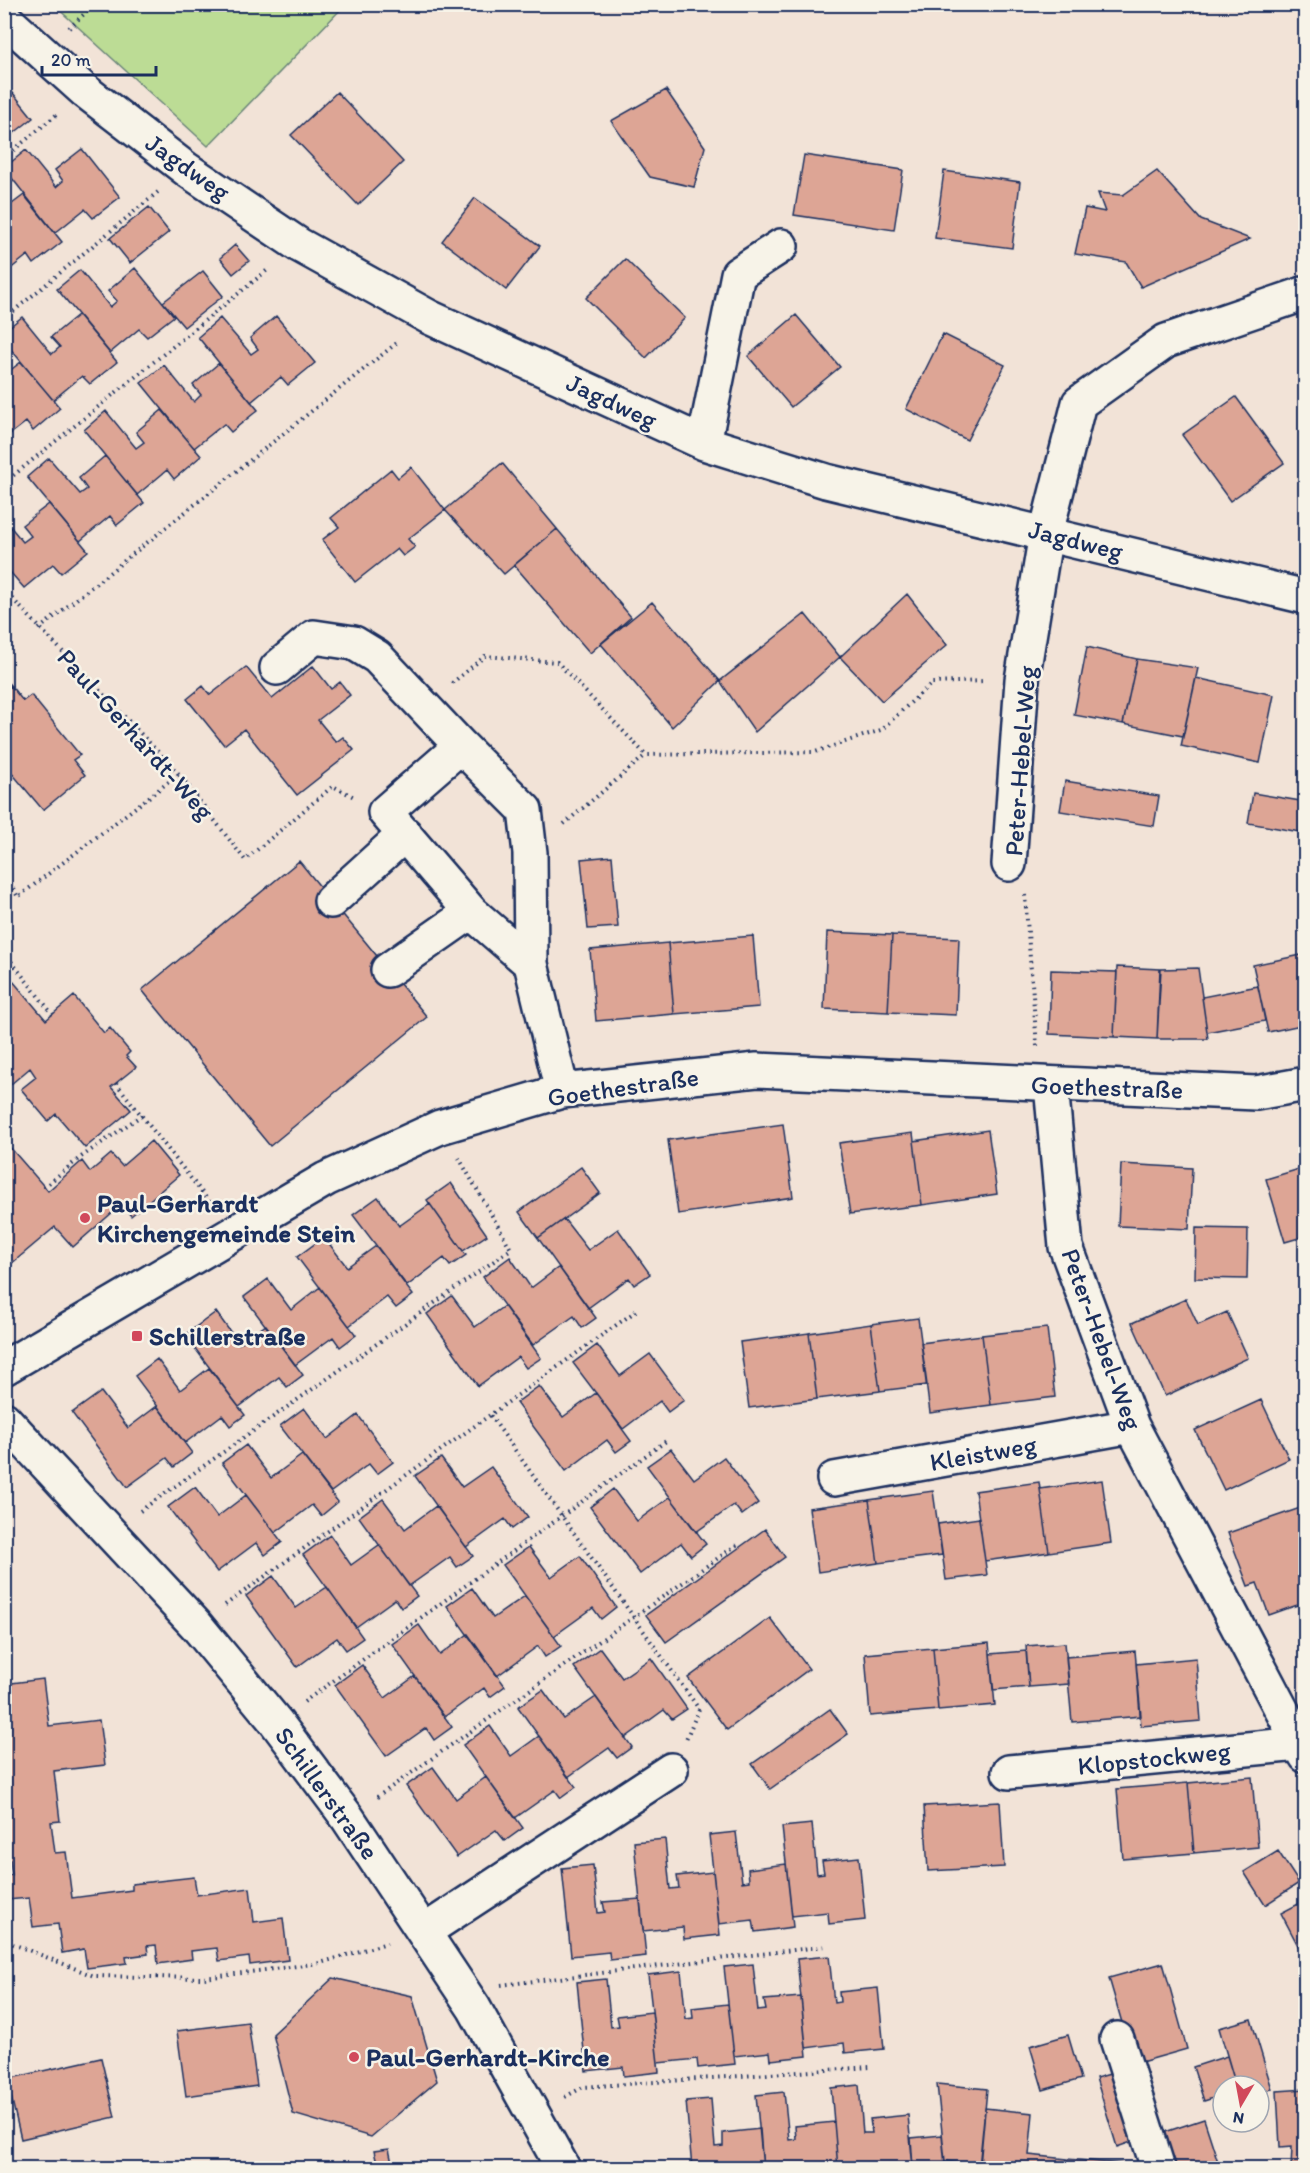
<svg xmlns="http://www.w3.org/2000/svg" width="1310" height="2173" font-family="Itim,sans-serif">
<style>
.green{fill:#bcdc95;stroke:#6c867a;stroke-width:1.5}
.building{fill:#dda595;stroke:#1b2f5e;stroke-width:1.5}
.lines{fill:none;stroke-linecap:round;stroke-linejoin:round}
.minor-casing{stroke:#1b2f5e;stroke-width:38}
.path{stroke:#1b2f5e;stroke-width:4;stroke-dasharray:1.5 4.5;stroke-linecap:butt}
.minor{stroke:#f7f3e8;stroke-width:33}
.poi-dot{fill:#d1495b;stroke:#f7f3e8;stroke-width:2}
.labels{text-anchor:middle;stroke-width:5;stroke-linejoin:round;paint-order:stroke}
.street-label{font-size:26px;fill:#1b2f5e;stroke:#f7f3e8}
.poi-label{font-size:26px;font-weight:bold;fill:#1b2f5e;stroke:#f7f3e8;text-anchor:start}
</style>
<rect width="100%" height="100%" fill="#f2e3d7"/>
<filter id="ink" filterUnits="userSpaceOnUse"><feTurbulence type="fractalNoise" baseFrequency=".0167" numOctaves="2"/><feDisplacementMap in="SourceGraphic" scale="12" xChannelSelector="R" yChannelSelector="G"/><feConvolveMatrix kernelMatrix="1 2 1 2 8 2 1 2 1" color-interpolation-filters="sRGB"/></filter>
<g filter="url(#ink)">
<path class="green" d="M54,5h291l-137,141z"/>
<path class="building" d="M666,90l39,57 -11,40 -44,-10 -39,-56z
M337,92l66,70 -45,43 -67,-70z
M13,93l20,25 -29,23v-42z
M82,149l38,48 -27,21 -8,-9 -30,24 -51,-65 22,-18 30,37 7,-6 -8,-11z
M804,155l99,15 -9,60 -100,-15z
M944,171l76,11 -8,66 -77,-10z
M1157,171l44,49 49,19 -109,48 -15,-25 -51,-8 10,-46 20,4 -7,-19 25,2z
M24,195l38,47 -28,22 -6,-9 -24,19v-64z
M475,198l65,48 -34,44 -64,-49z
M149,207l20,25 -39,31 -20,-25z
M235,245l14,16 -16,13 -13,-16z
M625,259l60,59 -39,40 -60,-60z
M135,268l39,48 -27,21 -8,-8 -29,24 -53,-64 23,-19 30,37 7,-6 -9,-10z
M203,271l20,25 -39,31 -21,-25z
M78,315l39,47 -27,22 -8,-8 -29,24 -49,-59v-10l18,-14 30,37 8,-7 -9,-10z
M796,315l44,52 -49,40 -43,-51z
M276,316l39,47 -27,22 -7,-8 -30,25 -53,-65 22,-19 31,36 7,-5 -8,-11z
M943,334l62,31 -38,75 -61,-31z
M21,362l39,46 -27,23 -7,-9 -22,17v-64z
M219,363l39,47 -27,22 -7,-8 -30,24 -53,-65 23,-18 30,37 7,-7 -8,-10z
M1236,397l48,66 -54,38 -48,-66z
M162,410l39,46 -27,23 -7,-9 -30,25 -53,-65 22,-19 30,37 8,-6 -8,-10z
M105,456l39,47 -27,22 -7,-9 -30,25 -53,-64 22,-19 31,36 7,-5 -8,-11z
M502,463l55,66 -53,45 -59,-64z
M411,467l34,43 -37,29 7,8 -12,9 -6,-7 -42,33 -33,-42 17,-13 -8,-9 60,-49 7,9z
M49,504l39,47 -27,22 -8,-9 -29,24 -20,-23v-46l19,23 8,-6 -9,-11z
M557,529l74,88 -41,36 -76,-88z
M907,594l40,51 -65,56 -42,-44z
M652,602l68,79 -48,46 -71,-83z
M805,614l35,43 -85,75 -35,-51z
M1087,647l50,12 -14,65 -49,-9z
M1137,659l61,9 -15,68 -60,-12z
M313,666l18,23 9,-7 10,13 -32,25 18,22 7,-5 11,13 -57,45 -53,-66 -20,16 -37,-46 16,-13 7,9 36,-28 26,32z
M1196,678l78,17 -14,68 -79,-17z
M4,679l7,7 -7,6z
M11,686l12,15 8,-6 49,60 -7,5 12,15 -42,35 -32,-38 -7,6v-86z
M1065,781l94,15 -5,30 -94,-15z
M1253,793l53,9v31l-58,-10z
M612,856l6,71 -30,2 -7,-70z
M299,861l128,156 -157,129 -128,-156z
M827,932l65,3 -4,77 -64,-3z
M892,935l67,3 -3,77 -68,-3z
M753,936l6,71 -85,7 -6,-71z
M668,943l6,71 -78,7 -6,-71z
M1306,954v70l-38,8 -15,-67z
M1117,967l43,2 -3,70 -43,-2z
M1198,968l10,71h-51l4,-70z
M1051,970l66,2 -3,65 -65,-3z
M12,980l34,40 28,-24 30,37 6,-5 20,24 -4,4 10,11 -25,20 20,23 -46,38 -29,-34 -8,7 -27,-32 15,-12 -6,-9 -26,22v-103z
M1258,986l7,35 -58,11 -5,-35z
M783,1124l10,73 -115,17 -10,-74z
M988,1130l9,64 -75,11 -8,-64z
M913,1133l9,72 -72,9 -11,-71z
M151,1141l28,34 -48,41 -9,-12 -49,43 -18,-20 -51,43v-122l4,-3 40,46 34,-30 8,11 21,-18 11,12z
M1121,1164l71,4 -3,61 -71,-3z
M581,1167l19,26 -62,45 -19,-26z
M1306,1167v69l-21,6 -19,-63z
M451,1183l36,52 -24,16 -36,-51z
M378,1197l21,29 31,-22 36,51 -16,11 -6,-8 -37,28 -54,-71z
M564,1219l24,31 30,-21 32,45 -16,11 -5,-7 -41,30 -50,-70z
M1196,1228l52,1 -1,50 -52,-1z
M324,1237l23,30 29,-21 37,49 -17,13 -9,-11 -38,29 -52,-69z
M510,1257l21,31 28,-21 37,51 -14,10 -8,-12 -41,29 -50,-68z
M268,1279l23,31 29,-23 36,48 -16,12 -7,-10 -38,28 -51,-68z
M452,1296l23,31 29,-21 37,52 -15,10 -8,-11 -40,29 -51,-72z
M1186,1299l12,26 29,-13 21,46 -83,38 -33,-73z
M216,1312l23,32 27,-19 37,50 -16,12 -8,-10 -40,30 -54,-72z
M918,1318l9,67 -47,6 -9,-67z
M871,1324l9,67 -63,8 -8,-66z
M1047,1328l8,69 -64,8 -9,-70z
M809,1333l8,66 -68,9 -9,-66z
M982,1335l9,70 -61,8 -9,-70z
M597,1345l23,31 30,-22 34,46 -16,12 -8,-11 -37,28 -50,-66z
M157,1359l23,31 29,-22 36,47 -15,11 -8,-11 -37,28 -50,-67z
M539,1386l24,31 33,-24 35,48 -15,11 -9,-12 -41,31 -50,-68z
M101,1392l27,36 29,-22 35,47 -18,14 -7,-9 -40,29 -55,-74z
M1261,1400l28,59 -65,31 -29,-60z
M304,1408l23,31 31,-24 35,47 -16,12 -8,-10 -38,28 -51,-66z
M246,1445l25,33 31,-23 36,47 -17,14 -9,-11 -37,28 -53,-70z
M671,1449l23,30 30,-22 34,46 -16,12 -8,-10 -38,27 -49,-66z
M441,1458l21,29 29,-20 37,50 -16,12 -7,-10 -39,28 -51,-71z
M1102,1480l9,63 -62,9 -9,-63z
M1039,1482l10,70 -64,9 -10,-70z
M195,1487l22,30 29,-22 36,47 -17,13 -9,-12 -39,29 -49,-65z
M613,1489l24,32 33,-24 36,47 -15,12 -10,-13 -41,31 -50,-67z
M933,1491l9,64 -64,8 -9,-63z
M383,1499l22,30 31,-23 37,50 -16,11 -7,-10 -41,29 -50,-69z
M869,1500l9,63 -60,9 -9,-64z
M1306,1506v96l-37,13 -12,-32 -9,3 -20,-53z
M979,1518l8,57 -41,5 -8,-56z
M765,1529l20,28 -119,85 -20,-27z
M330,1535l21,30 28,-20 38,51 -16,12 -6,-9 -39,28 -53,-72z
M529,1547l22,30 29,-21 36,51 -15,12 -8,-11 -39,28 -51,-71z
M273,1576l23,32 31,-21 36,51 -17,12 -9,-12 -40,29 -51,-71z
M472,1588l21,30 32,-22 36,50 -16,11 -7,-11 -41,30 -50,-70z
M770,1618l39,51 -82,61 -39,-52z
M419,1625l21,30 28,-21 37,52 -15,11 -6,-9 -40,29 -52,-73z
M989,1643l6,62 -57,5 -5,-62z
M1065,1643l4,41 -40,3 -3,-41z
M600,1648l22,30 29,-20 36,51 -15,10 -8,-9 -39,28 -51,-71z
M933,1648l5,62 -68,6 -5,-62z
M1026,1651l3,36 -36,3 -3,-36z
M1135,1651l6,65 -69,6 -6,-65z
M1196,1658l5,63 -60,5 -5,-62z
M362,1665l23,33 30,-22 37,51 -18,13 -8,-12 -40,28 -51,-71z
M43,1679l6,47 50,-6 6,45 -51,6 6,50 -9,1 4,31 11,-1 6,46 60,-8v-6l62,-7 3,18 53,-7 4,34 29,-4 5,42 -38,5 -1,-8 -30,4 -2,-13 -26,3 1,8 -34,5 -2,-19 -9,1 1,8 -22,3 1,6 -40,5 -3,-19 -22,4 -4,-29 -25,3 -4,-29 -22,2 -3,-23 8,-2 -2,-15h-6v-93h4l-4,-27v-56z
M543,1690l21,29 32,-22 36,50 -15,11 -8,-10 -41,29 -50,-70z
M830,1709l18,25 -78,55 -18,-25z
M490,1726l21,30 28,-20 37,51 -15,11 -6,-8 -40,28 -52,-73z
M433,1767l23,32 30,-22 37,51 -18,13 -9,-11 -39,27 -51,-71z
M1252,1777l6,70 -64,6 -6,-70z
M1188,1783l6,70 -71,6 -6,-70z
M1000,1802l4,65 -76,4 -4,-65z
M812,1824l5,50 7,-1 -2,-12 37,-4 6,63 -36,4 -1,-12 -36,4 -10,-89z
M736,1832l6,50 7,-1 -1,-12 38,-5 7,63 -38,5 -2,-12 -34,4 -10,-89z
M665,1839l5,50 9,-1 -2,-12 36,-4 7,63 -36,4 -1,-12 -40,4 -9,-89z
M1278,1851l21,32 -34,22 -21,-33z
M593,1865l5,48 7,-1 -2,-10 37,-3 6,57 -36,4 -1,-8 -38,4 -9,-88z
M1306,1900v51l-4,2 -21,-40z
M829,1956l5,47 6,-1 -1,-10 39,-4 6,61 -39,4 -1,-10 -38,5 -9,-89z
M1163,1963l24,86 -53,15 -25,-86z
M753,1964l5,47 8,-1 -2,-10 37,-3 6,59 -36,4 -1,-8 -36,4 -10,-89z
M681,1971l5,48 7,-1 -1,-10 36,-4 7,60 -37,4 -1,-9 -39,4 -10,-88z
M333,1978l79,18 25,85 -66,56 -78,-23 -20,-80z
M606,1979l5,48 8,-1 -2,-10 35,-4 7,60 -35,4 -1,-9 -37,4 -9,-89z
M1251,2019l21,70 -13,3v-6h-23l-17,-58z
M248,2022l9,64 -71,10 -9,-65z
M1068,2035l13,44 -38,11 -13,-44z
M1227,2056l9,30h-13v9l-19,6 -11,-34z
M101,2058l14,59 -94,22 -14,-60z
M1117,2072l20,68 -20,7 -21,-69z
M937,2084l50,5 -7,76 -35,-4z
M859,2085l4,48h9l-2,-14 38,-4 5,53h-75l-7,-80z
M1306,2089v79h-15l1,-22 -12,1 -3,-56z
M784,2092l5,48 7,-1 -1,-13 39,-4 4,46h-75l-7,-73z
M711,2099l4,48 8,-1v-13l37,-4 3,39h-71l-6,-67z
M985,2108l48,5 -4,42 38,4 -1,9h-87z
M1204,2119l16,49h-53l-11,-33z
M942,2135l3,30 -32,3 -2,-30z
M389,2149l4,19h-15l-4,-17z
M1067,2159l56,5v4h-57z
M227,2164l1,4h-24z"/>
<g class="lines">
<g class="minor-casing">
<path id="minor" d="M4,18l81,73 101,78 113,76 130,72 275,126 122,38 480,116
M704,443l34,-169 43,-28
M277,668l37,-31 40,6 23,14 84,89
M1009,864l13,-184 24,-147 33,-130 87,-62 140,-48
M331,901l74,-67
M531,964l-60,-52 -86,-100 76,-66 64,64 5,43 1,111 31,127
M388,970l83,-58
M1051,1085l15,162 66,179 174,330
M4,1368l322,-189 114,-52 122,-36 195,-21 499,23 50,-9
M4,1419l192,206 80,97 71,95 127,191 89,160
M834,1479l298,-53
M1009,1772l290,-28
M425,1931l246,-161
M1117,2039l41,129"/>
</g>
<path class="path" d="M69,28l26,-24
M4,158l52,-43
M4,319l154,-127
M4,483l266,-215
M4,590l175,184 66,86 88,-74 21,11
M39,629l359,-287
M452,683l33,-27 72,6 89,93 169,-3 66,-22 51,-47 53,-2
M564,824l82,-69
M4,873l14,24 161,-123
M1025,895l12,151
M4,952l49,63
M116,1083l95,121
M44,1187l37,-30 61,-42
M636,1311l-146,104 209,294 -13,30
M140,1511l371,-262 -52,-91
M225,1605l265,-190
M304,1702l362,-261
M377,1797l361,-253
M4,1928l9,16 81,32 110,2 116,-15 67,-20
M501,1985l326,-39
M565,2097l18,-10 287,-20"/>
<use href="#minor" class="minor"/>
</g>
</g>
<g class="poi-dot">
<circle cx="85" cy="1218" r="6"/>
<rect x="131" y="1330" width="12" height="12" rx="3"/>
<circle cx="354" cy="2057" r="6"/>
</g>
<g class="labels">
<g class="street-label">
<text transform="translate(188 167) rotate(35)" y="9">Jagdweg</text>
<text transform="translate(612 401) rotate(25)" y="9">Jagdweg</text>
<text transform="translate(1076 540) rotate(14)" y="9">Jagdweg</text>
<text transform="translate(136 734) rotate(48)" y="9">Paul-Gerhardt-Weg</text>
<text transform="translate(1020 761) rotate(-86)" y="9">Peter-Hebel-Weg</text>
<text transform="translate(623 1087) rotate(-8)" y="9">Goethestraße</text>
<text transform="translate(1107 1087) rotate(2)" y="9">Goethestraße</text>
<text transform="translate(1102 1339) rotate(70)" y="9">Peter-Hebel-Weg</text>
<text transform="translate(983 1453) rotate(-10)" y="9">Kleistweg</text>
<text transform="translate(1154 1758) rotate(-6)" y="9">Klopstockweg</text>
<text transform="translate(327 1793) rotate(54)" y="9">Schillerstraße</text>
</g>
<g class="poi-label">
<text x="97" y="1212">Paul-Gerhardt<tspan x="97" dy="30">Kirchengemeinde Stein</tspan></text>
<text x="149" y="1345">Schillerstraße</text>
<text x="366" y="2066">Paul-Gerhardt-Kirche</text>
</g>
</g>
<rect width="1310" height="2173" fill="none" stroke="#f7f3e8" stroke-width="24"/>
<rect x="12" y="12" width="1286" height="2149" fill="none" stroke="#1b2f5e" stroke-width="2" filter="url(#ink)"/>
<g transform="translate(1241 2104) rotate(190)"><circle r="28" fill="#f7f3e8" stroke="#9fa5b1" stroke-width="1.5"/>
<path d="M0-4.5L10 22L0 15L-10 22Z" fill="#d1495b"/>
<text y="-9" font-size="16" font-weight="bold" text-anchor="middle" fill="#1b2f5e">N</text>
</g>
<path d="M42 66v9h114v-9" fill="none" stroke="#1b2f5e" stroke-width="3"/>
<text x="51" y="66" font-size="18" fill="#1b2f5e" stroke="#f7f3e8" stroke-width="4.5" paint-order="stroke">20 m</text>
</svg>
